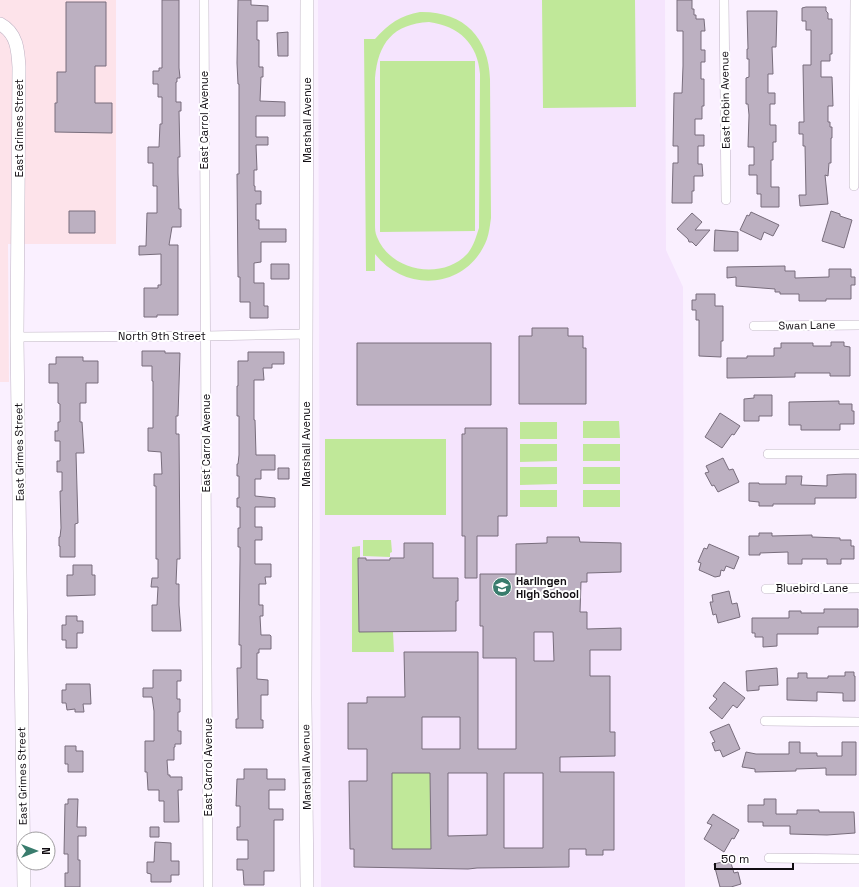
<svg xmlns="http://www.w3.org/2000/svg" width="859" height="887" font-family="'Space Grotesk',sans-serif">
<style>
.commercial{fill:#fde3ea}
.built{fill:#f5e4fd}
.green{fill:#c0e899;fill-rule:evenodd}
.building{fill:#bcb0c1;stroke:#786d7c;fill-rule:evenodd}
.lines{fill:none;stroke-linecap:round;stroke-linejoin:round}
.street-casing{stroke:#bfb3c4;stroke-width:10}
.secondary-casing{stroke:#bfb3c4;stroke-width:14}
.street{stroke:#fff;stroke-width:9}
.secondary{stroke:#fff;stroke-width:13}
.labels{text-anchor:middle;stroke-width:4;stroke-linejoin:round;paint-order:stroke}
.street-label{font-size:11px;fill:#110d12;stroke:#fff}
.poi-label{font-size:11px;font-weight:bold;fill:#110d12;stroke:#fff;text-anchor:start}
</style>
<rect width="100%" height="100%" fill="#faf0ff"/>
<path class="commercial" d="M0,0h116v244h-108l1,138h-9z"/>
<path class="built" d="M318,0h347l1,250 17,37 2,600h-364z"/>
<path class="green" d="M542,0h93l1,107 -93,1z
M420,12c43,-1 69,25 70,67l1,139c-1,7 -2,15 -4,21 -19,50 -81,55 -112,15v17h-9l-2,-232h11c13,-15 26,-24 45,-27zM429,22c30,4 49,22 51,52l-1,154c-3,9 -5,17 -11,25 -25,28 -77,19 -91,-16 -2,-4 -2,-9 -2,-12v-147c3,-35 18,-54 54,-56z
M380,61h95v170l-95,1z
M583,421h36l1,17h-37z
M520,422h37v17h-37z
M325,439h121v76h-121z
M520,444h37v17l-37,1z
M583,444h37v17h-37z
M520,467h37v17l-37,1z
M583,467h37v17h-37z
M520,490h37v17h-37z
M583,490h37v17h-37z
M363,540h28l1,12 -2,1v4l-27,-1z
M360,546v12h-2l1,74h34l1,20h-42v-105z
M392,758h12l1,15h25l1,76h-39z"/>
<path class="building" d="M162,0h17v68l1,10h-3v4h-1v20h5v9h-2l1,46h-2v16l1,36h2v18h-9l-3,18h9v70h-21v2h-13v-29h14v-3h3v-31l-22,1v-9h7l1,-33h10v-27h-4v-23h-5v-16h11l1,-23h2v-27h-4v-13h-5v-13h6v-3h3z
M238,0h13v5l17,1v15h-11v19h2v27h4v10h-2l-1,24 25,1v14h-29v21h12v8h-12l1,25h-3v16h1v5h6v13h-5v16h3v9h27v13h-25v20l-7,1v20h10v23h4v12h-18v-16h-10v-25h-2l-1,-103h2v-90h-1l-1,-21z
M677,0h15v9h2v6h2v4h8l1,12h-4v19h4v12h-4v17h3v27h-2v13h-7v16h9v11h-6v18h4l1,12h-9v15h-2v12h-20l1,-40h5v-17h-5l1,-53h8l1,-27v-35h-6z
M66,2h40v64h-11v37h17v30l-57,-1v-29h2v-31h9z
M806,7h20v4l2,2v6h4v35h-2v7h-9v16h11l1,29h-5v16h2v5h2v11h-1v25h-2l-1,13 -3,-1 3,29 -28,2 -1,-11h7l-1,-49h-2v-12h-4v-12h5l-1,-57h8v-35h-5v-9h-4v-13z
M747,11h30l-1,36h-4l1,27h-5v19h7v11h-5v21h6v17h-3v18h-2v27h8v20h-18v-13h-4v-19h-8v-10h5v-18h-6l1,-32 -1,-11h-2v-26l3,-1v-18h-2v-10h1z
M288,32v24h-10l-1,-23z
M69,211h26v22h-26z
M831,211l9,3v2l12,4 -8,28 -22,-7z
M751,212l28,13 -6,11 -9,-4 -3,8 -21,-10 7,-15 2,1z
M692,213l10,9 -7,8h15l-14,16 -4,-4h-3l-1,-3 -11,-10z
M715,230l23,2v19h-24z
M271,264h18v15h-18z
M785,266v5h10v7l34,-1v-8h22v8h4v8h-4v14h-25v2h-27v-7h-19v-2h-5v-3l-39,-3v-9l-9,1v-11z
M696,294h19v12h8v35h-2v16l-22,-1v-36h-3v-10h-4v-10h4z
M532,328h36v8h15v12h3v56h-67v-68h13z
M831,342h13v4l6,1v29h-20v-3h-35v4l-68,1v-20h20v-2h27v-8h7v-5h32v3h18z
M357,343h134v62h-134z
M142,351h23v2h15l-2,63h-2v18h3l1,125h-3l-1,25h3v21l2,26h-29v-26h5l1,-18h-7l1,-9h6v-19h-2v-73h-2v-12h8l-1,-22 -13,-1v-23h5v-47h-1v-15h-10z
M248,352h36v12h-12v4h-9l1,12h-10v40h1l1,35h19v15h-14v9h-6v17l20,2v9h-20v20h7v13h-7v24h16v13h-6l1,7h-7v21h4v11h-3l1,19h9l1,1v13h-12v4h-2v26l11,1v15h-7v25h2v8h-27v-9h2l-1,-51h4v-23h-2l1,-86v-12h-2v-19h2v-21h-3v-9h2v-22h-2v-12h1l1,-9v-39h-2v-30h1v-25h10z
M56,357h27v4h15v22h-12v20h-6v19h2l2,31h-8l2,70 -3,1v33h-15v-11h-1v-9h1l1,-9 -1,-37h2v-19h-5v-11h3v-20h-5v-10h3v-9h2v-18l-2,-1v-20h-9v-19h7z
M754,395h18v21h-13v5h-15v-22l10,-1z
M839,401v3h13v7h2v13h-14v6h-39v-5h-12v-23z
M720,413l20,13 -6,9 -2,-1 -10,14 -17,-11z
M465,428h42v88h-9v20h-21v42h-12v-42h-3v-102h3z
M723,458l6,12 4,-1 6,13 -21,10 -4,-7 -2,1 -7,-13 4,-1 -3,-6z
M278,468h11v11h-11z
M844,474h12v24h-41v6h-42v2h-14v-4l-10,-1v-18h10v1h27v-8h16l-1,9 26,1v-11z
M759,533h13v3l40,-1v2l28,1v2h11v6h3v13h-13v5h-14v-5h-25v5h-14v-12l-28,1v2h-11v-19h10z
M547,537h32l1,5 41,1v29l-34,1v9h-6l-1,30h7v17l34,-1v22h-31v26h20v56h5v24l-55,1v15h54v78h-11v5h-17v-6h-17v18l-92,1 -9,1 -114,-2v-18h-4l-1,-68h18v-32h-19v-46h19v-6h38l-1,-45h74v97h38v-91h-33v-32h-3v-52h36v-30l31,-1zM534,632h19l1,29h-20zM422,717h38v32h-38zM392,773h38l1,76h-39zM448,773h39v62l-39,1zM504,773h39v75h-39z
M404,543h29v35h25v23h-2v30l-97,1 -1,-74h8v2h24v-2h14z
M709,544l30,13 -5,12 -8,-3 -2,5 -3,-1 -1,6 -5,1 -16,-7 2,-7 -3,-1 6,-14 3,1z
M73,565h19v10h3v20l-28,1v-21h6z
M729,591l3,13 5,-1 3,14 -22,6 -2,-9 -3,1 -3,-13h3l-1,-7z
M824,609h34v18h-40v7h-41v12l-14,1v-10h-8v-4h-3v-15h37v-7h12v2h23z
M66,616h11v5h6v12h-6v15h-11v-8h-4v-15h4z
M777,668l1,17 -19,1v4l-12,1 -1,-20z
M153,670h28v11h-4v18h3v13h-2v19h3v13h-6v3h-1v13h-7l1,15h2v2h12v13h-4l1,32h-15v-21h-5v-11h-11l-1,-18h-2v-31h9v-30l-2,-14h-9v-9h10z
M845,672h9v4h1v25h-12v-8l-26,-1v9l-30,-1v-22h11v-5h9v5h21v-2h17z
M724,682l21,16 -8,10 -4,-3 -11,14 -13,-11 8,-9 -4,-3z
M66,684h24l1,20h-8l1,8h-9v-3l-8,1 -1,-7h-4v-13h4z
M729,724l11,25 -17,8 -3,-7 -5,1 -3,-8 3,-1 -5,-10z
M789,742h11v11h17v3h25v-14h14v33h-30v-7l-30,1v2l-41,1v-3l-13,-2 4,-15 10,2h33z
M65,746h11v5h7v21h-15v-8h-3z
M244,769h23v10h18v11h-16v19h14v11h-9v51h-10v14h-20l-1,-15h-6v-11h11v-19h-11v-13h3v-21h-4l1,-27h7z
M68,799h10l-1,28h9v9h-8v24h2v27h-15v-14h3v-19h-4l1,-50h3z
M764,799h12v15h21v-4h22v2h35l1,21 -28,2 -37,-1v-8h-27v-4h-15v-17h16z
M713,814l26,16 -5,9 -2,-1 -8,14 -20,-13 8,-14 -5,-2z
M150,827h9v10h-9z
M155,842l16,1v18h8v14h-8v7h-20v-8l-4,-1v-11h7z
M730,860l4,13 4,-1 3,12 -10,3h-11l-6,-23z"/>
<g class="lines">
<g class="street-casing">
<path id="street" d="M204,0l4,887
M724,0l2,200
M854,186l1,-186
M754,326l105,-1
M17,337l188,-1 102,-2
M768,454h91
M766,589l93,-1
M765,721l94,1
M769,858l90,1"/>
</g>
<g class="secondary-casing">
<path id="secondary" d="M0,24c17,9 18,26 19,43l-2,270 7,550
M307,887l-2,-186 2,-701"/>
</g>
<use href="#street" class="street"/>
<use href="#secondary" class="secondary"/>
</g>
<defs>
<g id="school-disc" transform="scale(1)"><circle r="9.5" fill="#397c6d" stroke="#fff"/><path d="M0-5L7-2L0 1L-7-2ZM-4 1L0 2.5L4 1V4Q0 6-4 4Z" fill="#fff"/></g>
</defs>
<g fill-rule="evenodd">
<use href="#school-disc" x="502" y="587"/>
</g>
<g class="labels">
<g class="street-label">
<text transform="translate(725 100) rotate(-91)" y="4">East Robin Avenue</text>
<text transform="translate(204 120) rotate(-90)" y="4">East Carrol Avenue</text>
<text transform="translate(307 120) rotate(-90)" y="4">Marshall Avenue</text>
<text transform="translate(19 128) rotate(-90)" y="4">East Grimes Street</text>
<text transform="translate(807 325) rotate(-1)" y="4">Swan Lane</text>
<text x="162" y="340">North 9th Street</text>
<text transform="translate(206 443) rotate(-90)" y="4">East Carrol Avenue</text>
<text transform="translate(306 444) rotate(-90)" y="4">Marshall Avenue</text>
<text transform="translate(19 452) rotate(-91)" y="4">East Grimes Street</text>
<text x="812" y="592">Bluebird Lane</text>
<text transform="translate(208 767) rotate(-90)" y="4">East Carrol Avenue</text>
<text transform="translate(306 767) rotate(-91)" y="4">Marshall Avenue</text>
<text transform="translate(22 776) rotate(-91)" y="4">East Grimes Street</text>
</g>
<g class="poi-label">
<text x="516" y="585">Harlingen<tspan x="516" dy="13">High School</tspan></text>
</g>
</g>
<g transform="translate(36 851) rotate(90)"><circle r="19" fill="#ffffff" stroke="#a09ea0"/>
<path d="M0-3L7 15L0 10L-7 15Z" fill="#397c6d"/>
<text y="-6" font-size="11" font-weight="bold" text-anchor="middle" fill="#110d12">N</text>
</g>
<path d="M715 863v6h78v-6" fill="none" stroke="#110d12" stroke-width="2"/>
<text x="721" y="863" font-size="12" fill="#110d12" stroke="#ffffff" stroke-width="3" paint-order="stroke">50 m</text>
</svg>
